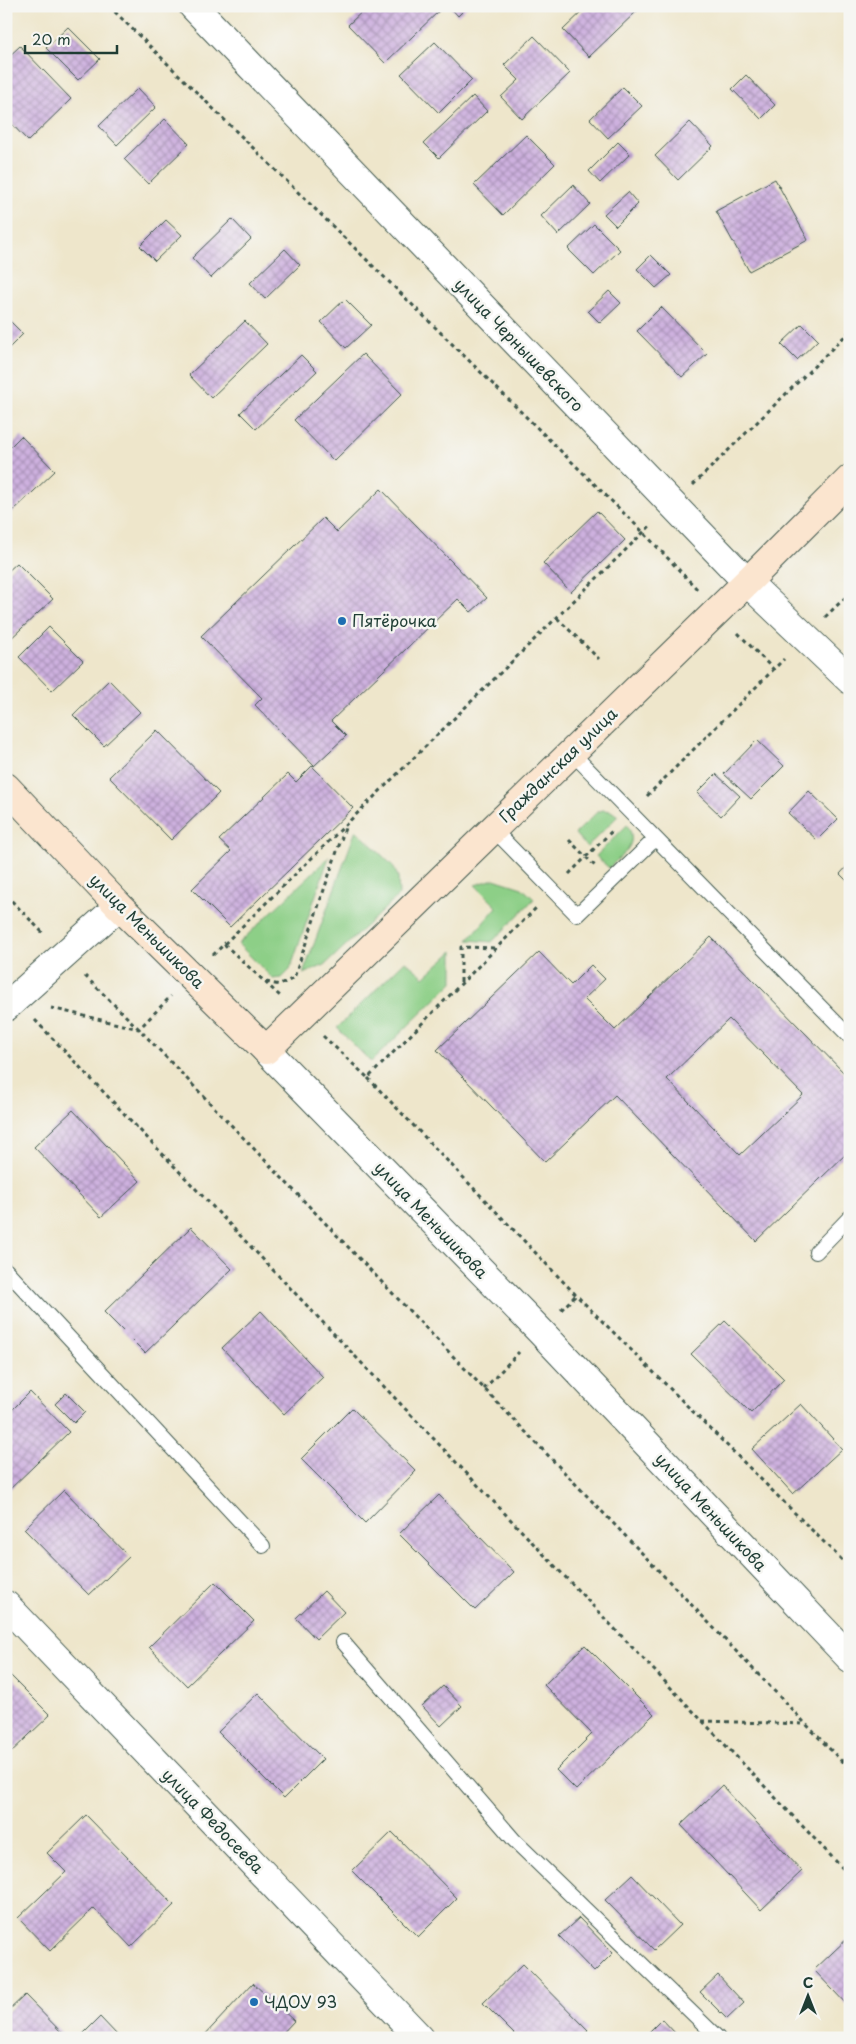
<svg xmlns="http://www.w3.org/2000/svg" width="856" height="2044" font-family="'Playpen Sans',sans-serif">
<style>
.grass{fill:#8dcf87;stroke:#56865e}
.building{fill:url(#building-cross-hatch);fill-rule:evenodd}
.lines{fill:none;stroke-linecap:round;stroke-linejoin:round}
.lane-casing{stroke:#3e564b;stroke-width:16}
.street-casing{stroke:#3e564b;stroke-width:30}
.secondary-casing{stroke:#3e564b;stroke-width:30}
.path{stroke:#3e564b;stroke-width:3;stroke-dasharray:4 4;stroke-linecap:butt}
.lane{stroke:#fff;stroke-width:14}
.street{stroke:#fff;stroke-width:28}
.secondary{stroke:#fbe5cf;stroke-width:28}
.poi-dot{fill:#1f6fb2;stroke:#f6f6f2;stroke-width:2}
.labels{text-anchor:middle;stroke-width:5;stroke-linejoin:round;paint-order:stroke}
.street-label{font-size:16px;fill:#1f3d34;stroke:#f6f6f2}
.poi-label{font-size:16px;fill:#1f3d34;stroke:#f6f6f2;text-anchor:start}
</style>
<defs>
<pattern id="building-cross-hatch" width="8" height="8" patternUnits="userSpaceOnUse" patternTransform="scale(1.25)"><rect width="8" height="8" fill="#ceb1df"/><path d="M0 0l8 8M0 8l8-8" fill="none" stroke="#a791b6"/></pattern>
</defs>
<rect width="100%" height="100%" fill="#f6f6f2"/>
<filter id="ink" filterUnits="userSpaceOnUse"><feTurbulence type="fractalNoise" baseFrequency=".02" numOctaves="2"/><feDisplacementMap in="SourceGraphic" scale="10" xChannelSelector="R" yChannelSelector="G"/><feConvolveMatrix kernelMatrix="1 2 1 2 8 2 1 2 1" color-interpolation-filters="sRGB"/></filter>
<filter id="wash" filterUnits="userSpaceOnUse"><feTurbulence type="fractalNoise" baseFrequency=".0096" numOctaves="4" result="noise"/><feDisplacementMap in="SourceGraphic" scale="20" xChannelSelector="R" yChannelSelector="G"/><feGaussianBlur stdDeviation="1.12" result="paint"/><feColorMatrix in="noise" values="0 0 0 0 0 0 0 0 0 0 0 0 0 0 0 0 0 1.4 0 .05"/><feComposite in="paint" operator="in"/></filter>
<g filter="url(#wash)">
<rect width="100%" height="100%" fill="#eee6cb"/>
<path class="grass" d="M603,810l8,1 7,5 -31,31 -12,-13 22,-22z
M627,825c13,20 -5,29 -18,43l-13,-12z
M356,830l37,36 5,11 1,18 -74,70 -22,9z
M329,857l-39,113 -8,8 -9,1 -35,-35z
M494,879l28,9 12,11 -42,43 -24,-2 29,-33 -22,-22z
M453,951v31l-82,80 -34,-34 68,-67 19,16z"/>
<g id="blocks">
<path class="building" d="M368,6h72l2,2 -57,55 -37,-38z
M449,6h19l-10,10z
M588,6h51l1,2 -51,49 -26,-27z
M68,27l32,32 -22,21 -32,-32z
M534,36l36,37 -48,46 -21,-22 18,-17 -15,-15z
M435,42l37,38 -33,33 -38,-39z
M20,46l51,53 -43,42 -22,-23v-59z
M746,75l29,30 -14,14 -29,-30z
M623,87l19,19 -34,32 -18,-19z
M138,88l18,19 -39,38 -18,-19z
M473,96l14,15 -48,47 -15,-15z
M165,119l24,25 -41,40 -24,-25z
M690,122l23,24 -35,34 -23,-24z
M526,135l29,29 -52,51 -29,-30z
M618,142l12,12 -30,29 -11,-12z
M775,179l33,61 -59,31 -33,-60z
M573,185l17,19 -32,31 -17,-19z
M628,192l10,12 -22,22 -12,-12z
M232,219l19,20 -40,39 -19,-20z
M166,220l16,15 -27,26 -15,-15z
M594,224l26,26 -26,25 -26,-26z
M285,249l15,16 -35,34 -15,-16z
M651,255l20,20 -15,13 -19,-19z
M609,291l12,12 -21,20 -12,-12z
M345,299l26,26 -25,23 -25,-26z
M661,307l46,47 -25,23 -45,-46z
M6,317l17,17 -17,17z
M245,321l22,23 -56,54 -22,-23z
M802,324l16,16 -21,20 -16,-16z
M363,354l39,40 -68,67 -40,-41z
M301,355l16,16 -61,58 -16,-16z
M21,436l34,35 -43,41 -6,-6v-55z
M381,489l106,109 -16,14 -13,-13 -127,122 15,15 -32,30 -59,-61 7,-7 -61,-62 122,-118 14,14z
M597,511l28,29 -54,52 -28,-29z
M17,563l36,36 -47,44v-70z
M49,627l34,34 -31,30 -33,-34z
M109,680l31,32 -36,34 -31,-31z
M157,730l62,63 -48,47 -62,-63z
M757,740l27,26 -33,33 -27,-25z
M312,766l41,42 -123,119 -38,-38 39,-38 -12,-11 69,-66 8,8z
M716,774l24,22 -19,20 -24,-23z
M809,791l29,28 -21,21 -29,-27z
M850,863v21l-10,-10z
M711,937l139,142v71l-94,91 -141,-146 -70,67 -108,-112 102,-98 32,33 20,-20 14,14 -21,20 31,31zM729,1019l74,76 -63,60 -73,-76z
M73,1110l67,71 -39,36 -67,-70z
M191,1227l41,42 -87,84 -41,-41z
M261,1311l62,66 -39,37 -62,-66z
M725,1321l59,58 -33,34 -60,-59z
M30,1392l39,40 -63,61v-77z
M66,1393l19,19 -11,11 -19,-19z
M801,1404l41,45 -49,45 -41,-45z
M352,1408l64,63 -51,52 -64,-64z
M64,1490l65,67 -40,38 -65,-66z
M439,1495l75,77 -39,38 -76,-76z
M215,1582l39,39 -67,65 -38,-39z
M324,1591l20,21 -28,27 -20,-21z
M585,1645l69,69 -78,76 -20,-20 36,-36 -48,-49z
M6,1671l44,44 -44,42z
M443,1686l19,20 -21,20 -19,-20z
M258,1693l65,66 -39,39 -66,-66z
M722,1786l80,85 -41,39 -80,-85z
M86,1815l88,90 -43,42 -37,-39 -44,43 -32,-33 48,-46 -19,-19z
M392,1832l65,66 -39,39 -66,-66z
M632,1875l48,50 -26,25 -49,-50z
M579,1918l34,35 -19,19 -35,-36z
M850,1936v72l-36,-38z
M523,1964l65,66 -7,8h-63l-35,-35z
M718,1975l26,28 -17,16 -27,-27z
M253,1983l41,38 -16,17h-76z
M25,1995l42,43h-61v-25z
M100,2017l18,19 -2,2h-37z
M662,2019l14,15 -4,4h-29z"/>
</g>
</g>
<g filter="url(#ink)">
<use href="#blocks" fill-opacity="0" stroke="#3e564b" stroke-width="1"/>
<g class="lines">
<g class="lane-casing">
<path id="lane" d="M572,753l278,284
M493,829l84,86 78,-76
M816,1252l34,-35
M6,1270l257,276
M343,1642l171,198 204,198"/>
</g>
<g class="street-casing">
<path id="street" d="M193,6l554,576 103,98
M6,1007l113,-101
M266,1050l274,281 310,327
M6,1605l414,433"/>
</g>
<g class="secondary-casing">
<path id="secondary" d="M6,787l113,119 147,144 481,-468 103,-103"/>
</g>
<path class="path" d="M109,6l534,526 55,58
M693,485l157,-154
M825,617l25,-24
M557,618l42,41
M738,633l36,37
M647,796l137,-137
M569,840l26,26
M569,874l45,-45
M6,895l38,39
M224,944l56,52
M213,955l438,-430
M85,976l54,53 711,741
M266,982l14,3 14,-7 52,-153
M461,982v-35l35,1
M51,1008l88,21 32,-33
M35,1020l815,856
M323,1036l45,42 169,-171
M368,1078l208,217 274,273
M561,1310l15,-15
M484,1389l35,-37
M702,1721l103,3
M842,1762l8,-8"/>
<use href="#lane" class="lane"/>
<use href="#street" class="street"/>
<use href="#secondary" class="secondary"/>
</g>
</g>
<g class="poi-dot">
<circle cx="342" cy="621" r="5"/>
<circle cx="254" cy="2002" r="5"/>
</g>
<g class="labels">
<g class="street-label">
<text transform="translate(519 345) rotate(46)" y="6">улица Чернышевского</text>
<text transform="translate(558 765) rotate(-44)" y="6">Гражданская улица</text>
<text transform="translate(147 931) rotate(45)" y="6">улица Меньшикова</text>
<text transform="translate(431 1220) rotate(46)" y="6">улица Меньшикова</text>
<text transform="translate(711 1512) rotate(47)" y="6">улица Меньшикова</text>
<text transform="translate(213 1821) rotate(46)" y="6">улица Федосеева</text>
</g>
<g class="poi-label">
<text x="352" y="627">Пятёрочка</text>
<text x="264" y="2008">ЧДОУ 93</text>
</g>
</g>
<rect width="856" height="2044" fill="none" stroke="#f6f6f2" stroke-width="25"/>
<g transform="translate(808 1996)" stroke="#f6f6f2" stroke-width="4" paint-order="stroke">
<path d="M0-4L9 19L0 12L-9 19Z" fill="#1f3d34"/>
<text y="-8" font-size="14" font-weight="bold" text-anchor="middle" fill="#1f3d34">С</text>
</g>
<path d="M25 45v8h92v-8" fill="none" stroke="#1f3d34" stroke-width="2.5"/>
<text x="32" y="45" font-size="15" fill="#1f3d34" stroke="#f6f6f2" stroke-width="4" paint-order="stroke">20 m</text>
</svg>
